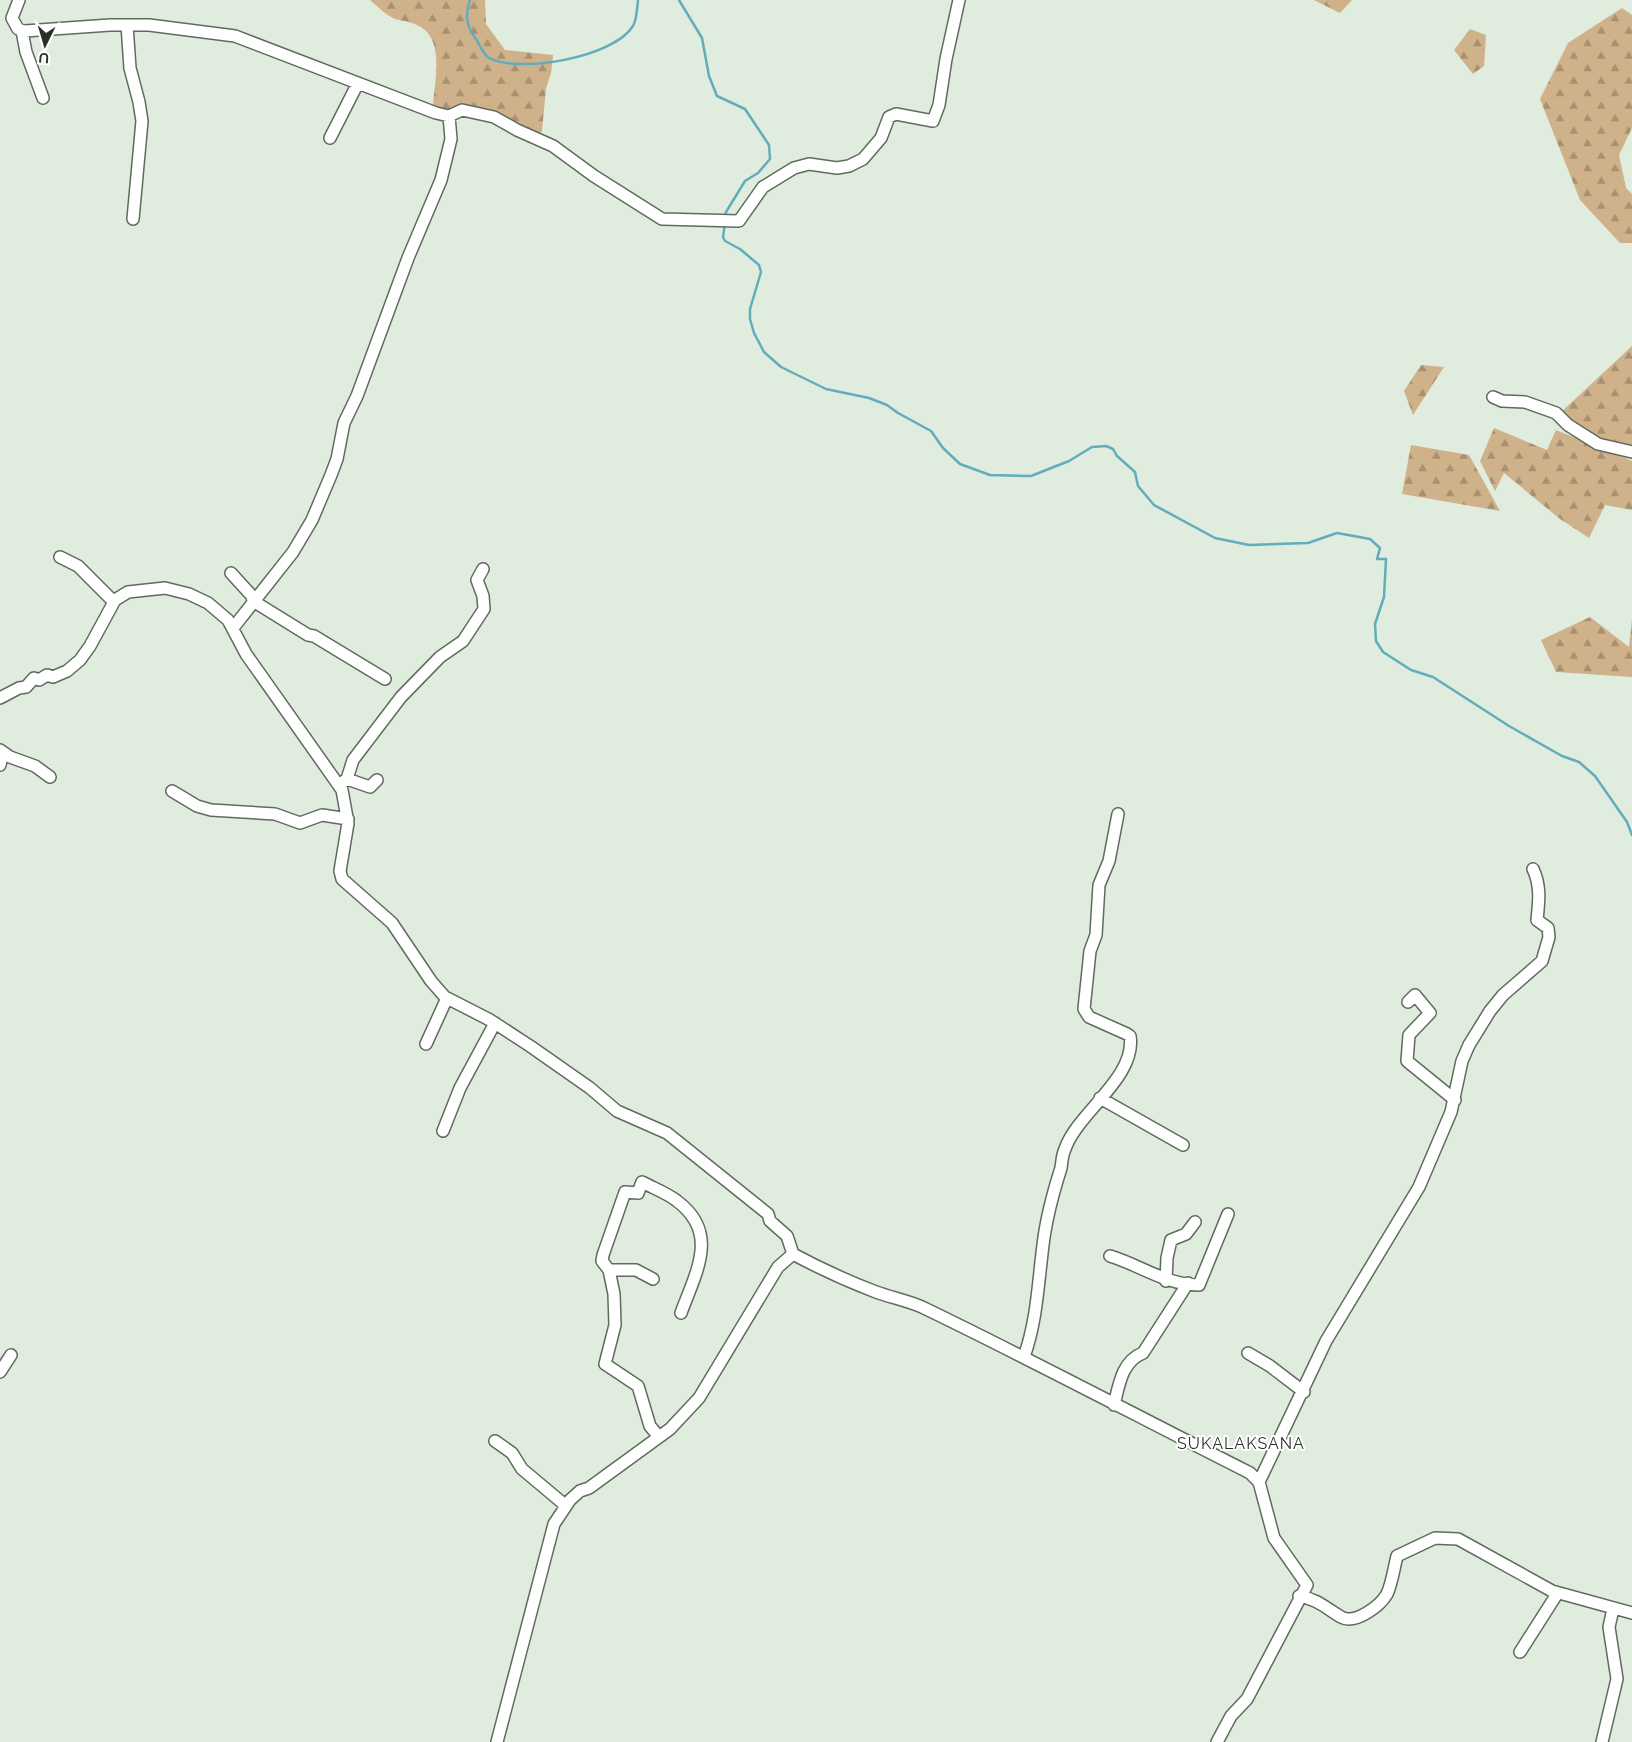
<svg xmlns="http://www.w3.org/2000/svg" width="1632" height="1742" font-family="Raleway,sans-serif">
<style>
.forest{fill:url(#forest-firs)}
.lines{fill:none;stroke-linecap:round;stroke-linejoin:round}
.stream{stroke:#62adbb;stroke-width:2.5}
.minor-casing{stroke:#606b5f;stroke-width:14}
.minor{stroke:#fff;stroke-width:11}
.labels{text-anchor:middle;stroke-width:4;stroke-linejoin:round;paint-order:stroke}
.quarter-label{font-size:16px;letter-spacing:1px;fill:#2b2f2a;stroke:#fff}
</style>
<defs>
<pattern id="forest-firs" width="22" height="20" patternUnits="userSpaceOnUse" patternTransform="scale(1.25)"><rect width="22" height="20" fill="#cfb18a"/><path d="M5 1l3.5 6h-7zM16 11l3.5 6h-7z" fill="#a89071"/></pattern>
</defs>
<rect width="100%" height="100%" fill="#e0ecde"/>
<path class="forest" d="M370,0h115l1,24 19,26 48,5 -2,18 -5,15 -4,43 -8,8 -43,-19 -58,-13c1,-24 12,-65 -12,-80 -9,-5 -17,-6 -26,-8 -8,-3 -18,-13 -25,-19z
M1314,0h38l-12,13z
M1622,8l10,7v113l-13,27 7,33 6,6v49h-12l-40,-43 -40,-101 28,-56z
M1470,29l16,6 -2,31 -11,8 -19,-24z
M1632,346v102l-26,-7 -48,-26z
M1421,365l23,2 -31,48 -9,-24z
M1494,428l53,22 9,-20 76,31v49l-27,-5 -16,33 -29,-19 -56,-46 -9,18 -15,-30z
M1411,445l58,10 31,56 -98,-17z
M1590,617l39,30 3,-28v58l-76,-5 -15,-32z"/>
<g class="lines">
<path class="stream" d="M470,0c-5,16 -4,26 6,39 4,6 7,15 13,19 31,16 125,-1 144,-32 4,-7 4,-18 5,-26
M679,0l23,38 7,38 8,20 28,13 24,36 1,14 -12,14 -13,8 -19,31 -1,5
M725,223l-2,14 2,4 15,8 19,16 2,7 -11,37v10l4,14 10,19 17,15 45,22 43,9 18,7 11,8 33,18 12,17 17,16 30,11 41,1 38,-15 23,-14 14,-1 7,3 4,7 18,16 3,14 16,19 61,33 34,7 59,-2 29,-10 33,6 10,9 -3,11h9l-2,38 -9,27 1,17 7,11 28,18 22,7 76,49 53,30 17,6 16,14 32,46 5,13"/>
<g class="minor-casing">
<path id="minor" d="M19,0l-7,18 6,11 7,2 85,-6h39l86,11 201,77 13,3 13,-6 32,7 23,13 36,16 41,30 68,43 77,2 24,-34 31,-19 15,-4 28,4 12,-2 14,-7 18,-21 8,-21 7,-3 37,7 6,-16 7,-46 13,-59
M127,25l3,43 9,34 3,19 -9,98
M22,31l4,21 17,46
M330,138l28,-55
M1493,397l9,4 23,1 31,11 12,12 30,19 34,8
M60,557l18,9 36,36
M231,573l21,23 1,5 55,34 6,1 71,43
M233,628l60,-76 19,-32 19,-45 6,-16 7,-36 13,-27 51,-138 33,-78 10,-41 -2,-23
M0,698l19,-10 7,-1 8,-9 5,2 8,-5 6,2 14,-6 13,-11 10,-14 25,-46 13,-8 37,-4 24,6 19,9 20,17 18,34 96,136 6,33 -8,48 2,8 50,44 39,58 14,16 45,23 40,26 60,42 27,23 50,22 101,81 2,7 17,15 6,18c26,14 54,27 83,38 14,5 32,9 46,15 110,53 219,111 328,166l9,9 15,56 33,47 -60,114 -16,17 -14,26
M0,750l10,7 25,9 15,11
M0,765l3,-13
M347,779l23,8 7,-7
M339,785l8,-6 6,-19 48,-63 39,-40 23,-16 21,-32 -1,-13 -6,-16 6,-11
M172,791l25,15 14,4 64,4 25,9 22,-8 26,4
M1408,1002l7,-7 15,18 -21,22 -2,26 48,39
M426,1044l21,-46
M1100,1098l83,47
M443,1131l17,-43 35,-65
M1110,1256c30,9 56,29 89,29l29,-71
M609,1270l-7,-9 1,-6 22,-63 13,1 4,-11c11,6 25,11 35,19 43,32 19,71 4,112
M653,1279l-17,-9h-27l5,24 1,31 -10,39 33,22 12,40 9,11
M1166,1281l1,-23 4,-18 15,-6 9,-12
M1248,1353l22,13 34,26
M1024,1357c13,-37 14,-73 19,-112 3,-26 10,-52 18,-77 1,-6 1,-13 4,-19 12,-36 72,-72 65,-113l-3,-2 -38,-17 -5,-8 6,-58 6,-16 3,-50 10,-24 9,-47
M0,1372l11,-17
M1114,1405c5,-20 8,-44 29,-52l45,-70
M495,1441l17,12 10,16 43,36
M1259,1482l67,-141 93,-154 32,-75 11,-51 7,-16 21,-34 13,-16 39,-34 7,-24 -1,-9 -11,-8c2,-19 4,-34 -4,-51
M1299,1596c18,3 27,12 42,21 14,8 39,-11 46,-23 5,-11 7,-26 10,-38l38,-18 23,1 94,52 80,22
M1520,1652l37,-58
M497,1742l57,-218 16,-24 10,-9 9,-3 81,-59 29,-31 79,-131 15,-13
M1602,1742l15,-63 -8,-52 4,-18"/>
</g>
<use href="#minor" class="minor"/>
</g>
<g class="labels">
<g class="quarter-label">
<text x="1241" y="1449">SUKALAKSANA</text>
</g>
</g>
<g transform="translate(45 45) rotate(185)" stroke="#ffffff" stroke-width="4" paint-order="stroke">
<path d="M0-4L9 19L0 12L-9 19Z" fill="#2b2f2a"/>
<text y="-8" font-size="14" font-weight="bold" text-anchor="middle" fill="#2b2f2a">U</text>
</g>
</svg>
